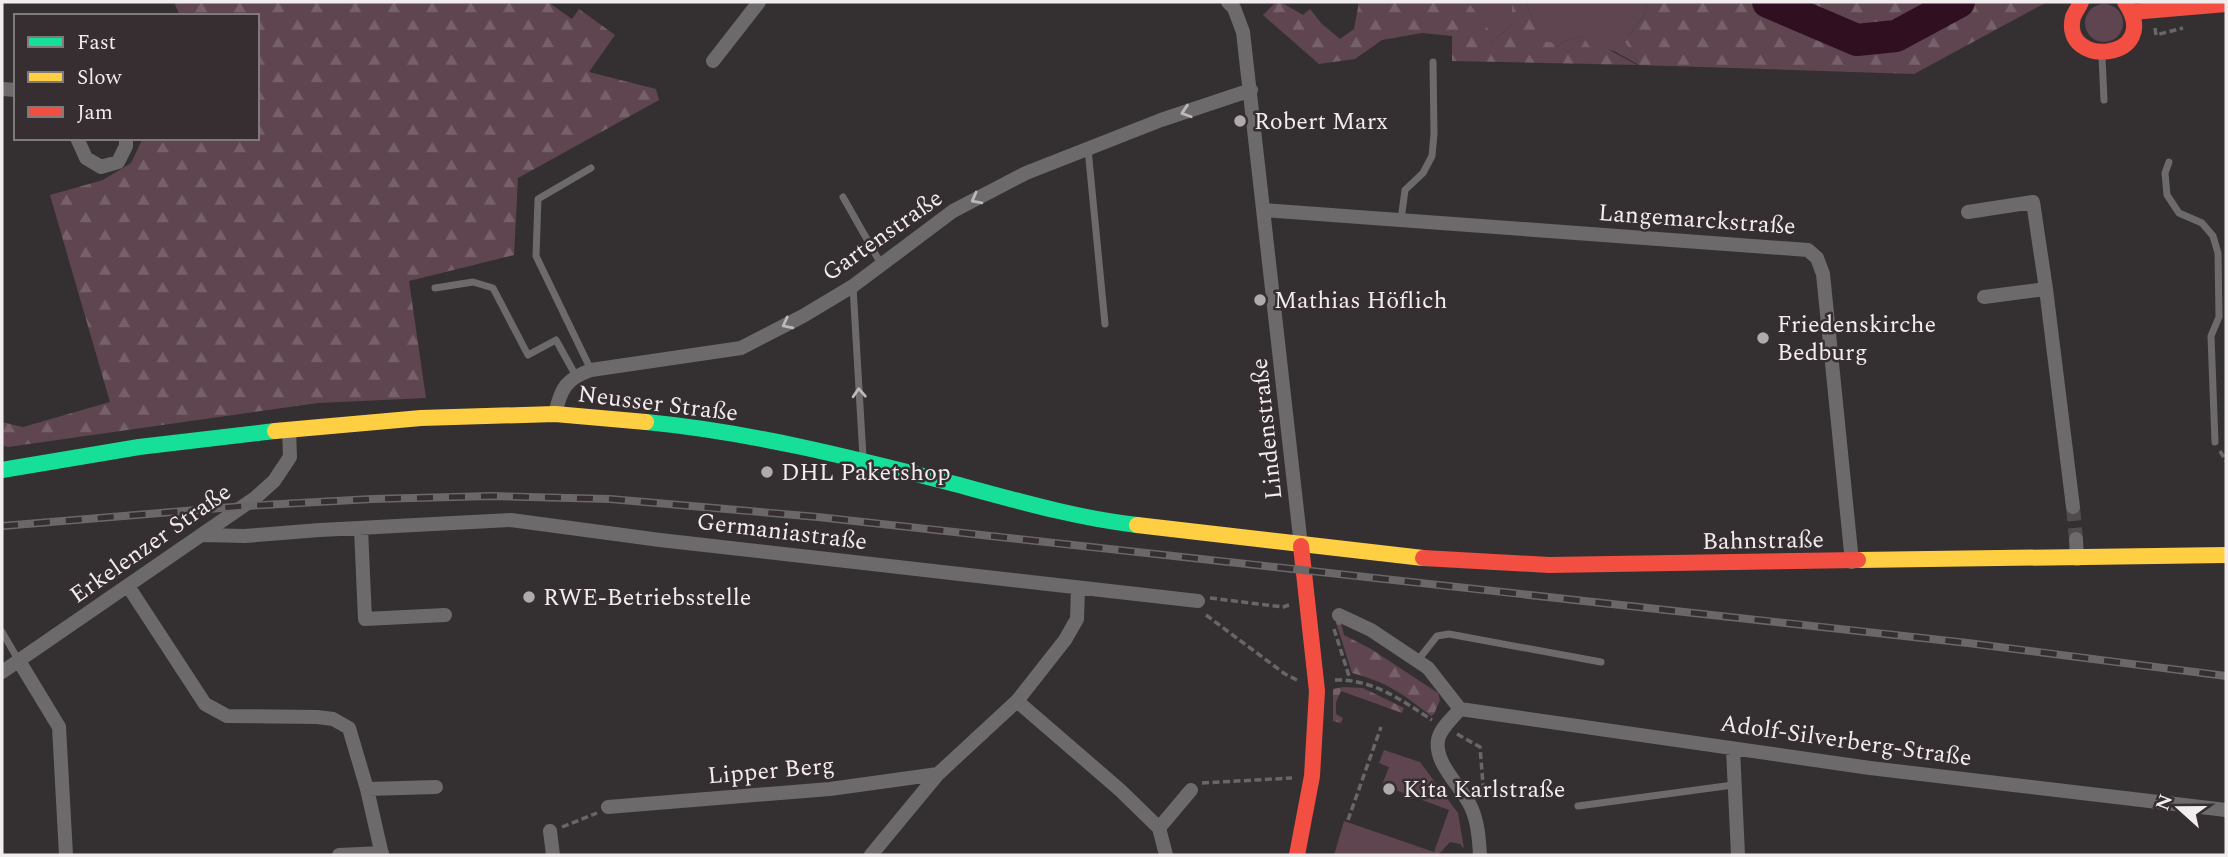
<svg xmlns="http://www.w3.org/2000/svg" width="2228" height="857" font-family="Spectral,serif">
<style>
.green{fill:#5e454f}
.forest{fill:url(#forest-firs)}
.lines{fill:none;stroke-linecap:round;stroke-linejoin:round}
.river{stroke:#2f0f20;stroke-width:32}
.street-tunnel{stroke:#504c4e;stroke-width:14;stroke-dasharray:14 7;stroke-linecap:butt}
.path{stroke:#686667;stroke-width:3.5;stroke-dasharray:7 3.5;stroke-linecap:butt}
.lane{stroke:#6c6a6b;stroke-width:7}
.street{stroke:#6c6a6b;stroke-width:14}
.fast{stroke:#16e098;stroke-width:16}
.slow{stroke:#ffcf43;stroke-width:16}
.jam{stroke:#f24e42;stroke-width:16}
.rail-casing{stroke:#6a6768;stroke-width:8}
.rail{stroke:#362e31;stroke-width:5;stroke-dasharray:16;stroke-linecap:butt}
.oneway{stroke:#bcb8ba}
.poi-dot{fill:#afaaac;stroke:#362e31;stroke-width:2.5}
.labels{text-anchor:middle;stroke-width:5;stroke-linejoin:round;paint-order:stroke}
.poi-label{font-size:24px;fill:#f1ecee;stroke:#362e31;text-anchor:start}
.street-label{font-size:24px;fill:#f1ecee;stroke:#362e31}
</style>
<defs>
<pattern id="forest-firs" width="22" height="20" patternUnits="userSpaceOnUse" patternTransform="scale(1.75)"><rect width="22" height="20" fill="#5e454f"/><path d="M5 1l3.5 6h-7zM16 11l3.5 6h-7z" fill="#766069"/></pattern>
</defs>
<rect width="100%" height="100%" fill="#343032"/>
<path class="green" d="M1468,2h44v23l-21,18z
M1526,2h121l-1,10 -21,30 14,23 -25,-14 -24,-4 -7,-11 -24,7 -19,-1z
M2085 23a19 19 0 1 1 38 0a19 19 0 1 1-38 0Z
M1384,750l36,12 38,51 6,36 -4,-5 -10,-2 -12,13h-104l10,-34 90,31 15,-42 -67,-25 7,-18 -10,-4z"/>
<path class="forest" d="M174,2h374l24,17 7,-10 36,26 -26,37 67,17 3,11 -141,78 -4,77 -105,26 17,117 -108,5 -310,44 -6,-2v-23l21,5 87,-25 -60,-207 53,-15 28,-17 12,-25h114v-122h-77z
M1276,2h5l22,13 7,-6 12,15 18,15 14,-10 5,-27h109l23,31v10l21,-18v-23h14l14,39 19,2 24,-7 7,11 12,-1 35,19 -185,-4v-25l-30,-3 -40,7 -27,19 -36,5 -56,-49z
M1647,2h400l-133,72 -275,-9 -14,-23 21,-30z
M1339,615l5,20 27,14 67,44 2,7 -6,14 -3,2c-28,-22 -44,-34 -79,-43l-18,-57z
M1344,687l19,1 41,20 -2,5 -61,-22 -5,11v12l7,4 -2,5 -8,-2v-32z"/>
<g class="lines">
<path class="river" d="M1768,2l89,38 39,-4 63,-34"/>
<path class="street-tunnel" d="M2073,507l3,32"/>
<path class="path" d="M2155,28l1,7 27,-7
M2220,451l6,10
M1210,598l73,9 6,-2
M1206,615l79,59 14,7
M1334,629l16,50
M1335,680c38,-1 66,20 97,40
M1457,734l23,13 4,50
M1202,783l90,-5
M1348,820l33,-93
M562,827l35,-14"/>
<path class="lane" d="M2102,57l2,43
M1088,149l17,175
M2169,162l-4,11 2,22 12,18 23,10 11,13 5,17 1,64 -8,19 4,106
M591,168l-53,31 -2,57 55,114
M843,197l38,67
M1401,220l4,-30 18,-17 9,-17 2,-22 -1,-72
M853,287l10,170
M435,288l38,-6 20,6 35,67 28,-15 20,36
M2,632l17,29
M1418,660l19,-24 12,-2 152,28
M1578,806l155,-21"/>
<path class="street" d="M1228,2l6,6 9,24 58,514
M713,61l46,-59
M2,89l14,1
M77,138l9,20 15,9 17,-5 8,-16v-8
M1264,210l544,40 9,8 6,16 29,288
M1968,212l65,-10 13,87
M1984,297l62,-8 27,218
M555,414c6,-26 11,-35 36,-44l150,-22 62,-32 50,-30 100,-75 73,-38 135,-53 90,-30
M361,529l4,90 80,-4
M202,535l43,1 75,-6 191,-10 149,20 538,61
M2076,539l1,20
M128,586l77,118 22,12 90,1 16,2 16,9 18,61 15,66
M1339,615l32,15 57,38 32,41
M19,661l40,66 7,128
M2,672l253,-174 19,-17 16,-24 -1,-28
M1017,701l103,89 39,38 7,27
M1460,709l410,59 356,42
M1460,709c-7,9 -20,19 -22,31 -4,24 24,47 33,67 7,15 8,32 9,48
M1733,749l5,106
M367,789l69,-2
M608,807l222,-18 108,-15
M1159,828l32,-38
M550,831l3,24
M339,855l43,-2
M871,855l67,-81 79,-73 48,-61 12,-21 1,-30"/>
<path class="fast" d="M646,422c105,10 207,36 309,62 60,16 120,34 182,41
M2,470l137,-23 136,-16"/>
<path class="slow" d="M275,431l146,-13 134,-4 91,8
M1137,525l286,33
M1858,560l368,-5"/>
<path class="jam" d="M2081,2c-2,5 -6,10 -8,15 -13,53 92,43 52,-15
M2132,12l94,-8
M1423,558l126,7 309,-5
M1297,855l15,-79 5,-85 -16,-145"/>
<g class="rail-casing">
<path id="rail" d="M2,526l243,-20 127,-7 121,-3 117,3 208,18 1150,126 258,33"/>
</g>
<use href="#rail" class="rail"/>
</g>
<defs><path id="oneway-chevron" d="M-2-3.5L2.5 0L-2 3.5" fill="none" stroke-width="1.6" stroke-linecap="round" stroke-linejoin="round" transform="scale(1.75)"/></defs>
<g class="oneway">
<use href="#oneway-chevron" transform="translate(1186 112) rotate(162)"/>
<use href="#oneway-chevron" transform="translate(976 199) rotate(152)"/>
<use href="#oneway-chevron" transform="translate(787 324) rotate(153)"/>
<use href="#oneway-chevron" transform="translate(859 393) rotate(-93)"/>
</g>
<g class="poi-dot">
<circle cx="1240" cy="121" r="7"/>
<circle cx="1260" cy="300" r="7"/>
<circle cx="1763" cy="338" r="7"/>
<circle cx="767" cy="472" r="7"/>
<circle cx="529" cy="597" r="7"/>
<circle cx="1389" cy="789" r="7"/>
</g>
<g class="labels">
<g class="poi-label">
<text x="1254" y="129">Robert Marx</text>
<text x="1274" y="308">Mathias Höflich</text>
<text x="1777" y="332">Friedenskirche<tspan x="1777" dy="28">Bedburg</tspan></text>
<text x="781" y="480">DHL Paketshop</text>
<text x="543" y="605">RWE-Betriebsstelle</text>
<text x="1403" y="797">Kita Karlstraße</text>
</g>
<g class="street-label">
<text transform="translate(1697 219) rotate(4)" y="8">Langemarckstraße</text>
<text transform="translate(882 235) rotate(-35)" y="8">Gartenstraße</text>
<text transform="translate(658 403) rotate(7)" y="8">Neusser Straße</text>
<text transform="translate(1266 429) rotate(-96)" y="8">Lindenstraße</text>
<text transform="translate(782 531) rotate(7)" y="8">Germaniastraße</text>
<text transform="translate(1763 540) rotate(-1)" y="8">Bahnstraße</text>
<text transform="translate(150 543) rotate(-35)" y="8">Erkelenzer Straße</text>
<text transform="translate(1846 740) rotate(8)" y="8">Adolf-Silverberg-Straße</text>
<text transform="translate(771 770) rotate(-5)" y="8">Lipper Berg</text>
</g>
</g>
<rect width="2228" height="857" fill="none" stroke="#f1ecee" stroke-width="7"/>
<rect x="14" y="14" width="245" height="126" fill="#362e31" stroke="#817a7d" stroke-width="2"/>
<rect x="28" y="37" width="35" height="10" fill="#16e098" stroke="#817a7d" stroke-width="2"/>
<text x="77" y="49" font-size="21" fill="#f1ecee">Fast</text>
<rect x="28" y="72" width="35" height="10" fill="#ffcf43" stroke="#817a7d" stroke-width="2"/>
<text x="77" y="84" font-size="21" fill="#f1ecee">Slow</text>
<rect x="28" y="107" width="35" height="10" fill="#f24e42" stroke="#817a7d" stroke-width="2"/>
<text x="77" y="119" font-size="21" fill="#f1ecee">Jam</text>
<g transform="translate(2179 808) rotate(291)" stroke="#362e31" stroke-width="5" paint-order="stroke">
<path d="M0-5L12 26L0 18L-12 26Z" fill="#f1ecee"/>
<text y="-10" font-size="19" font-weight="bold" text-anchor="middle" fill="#f1ecee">N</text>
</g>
</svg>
